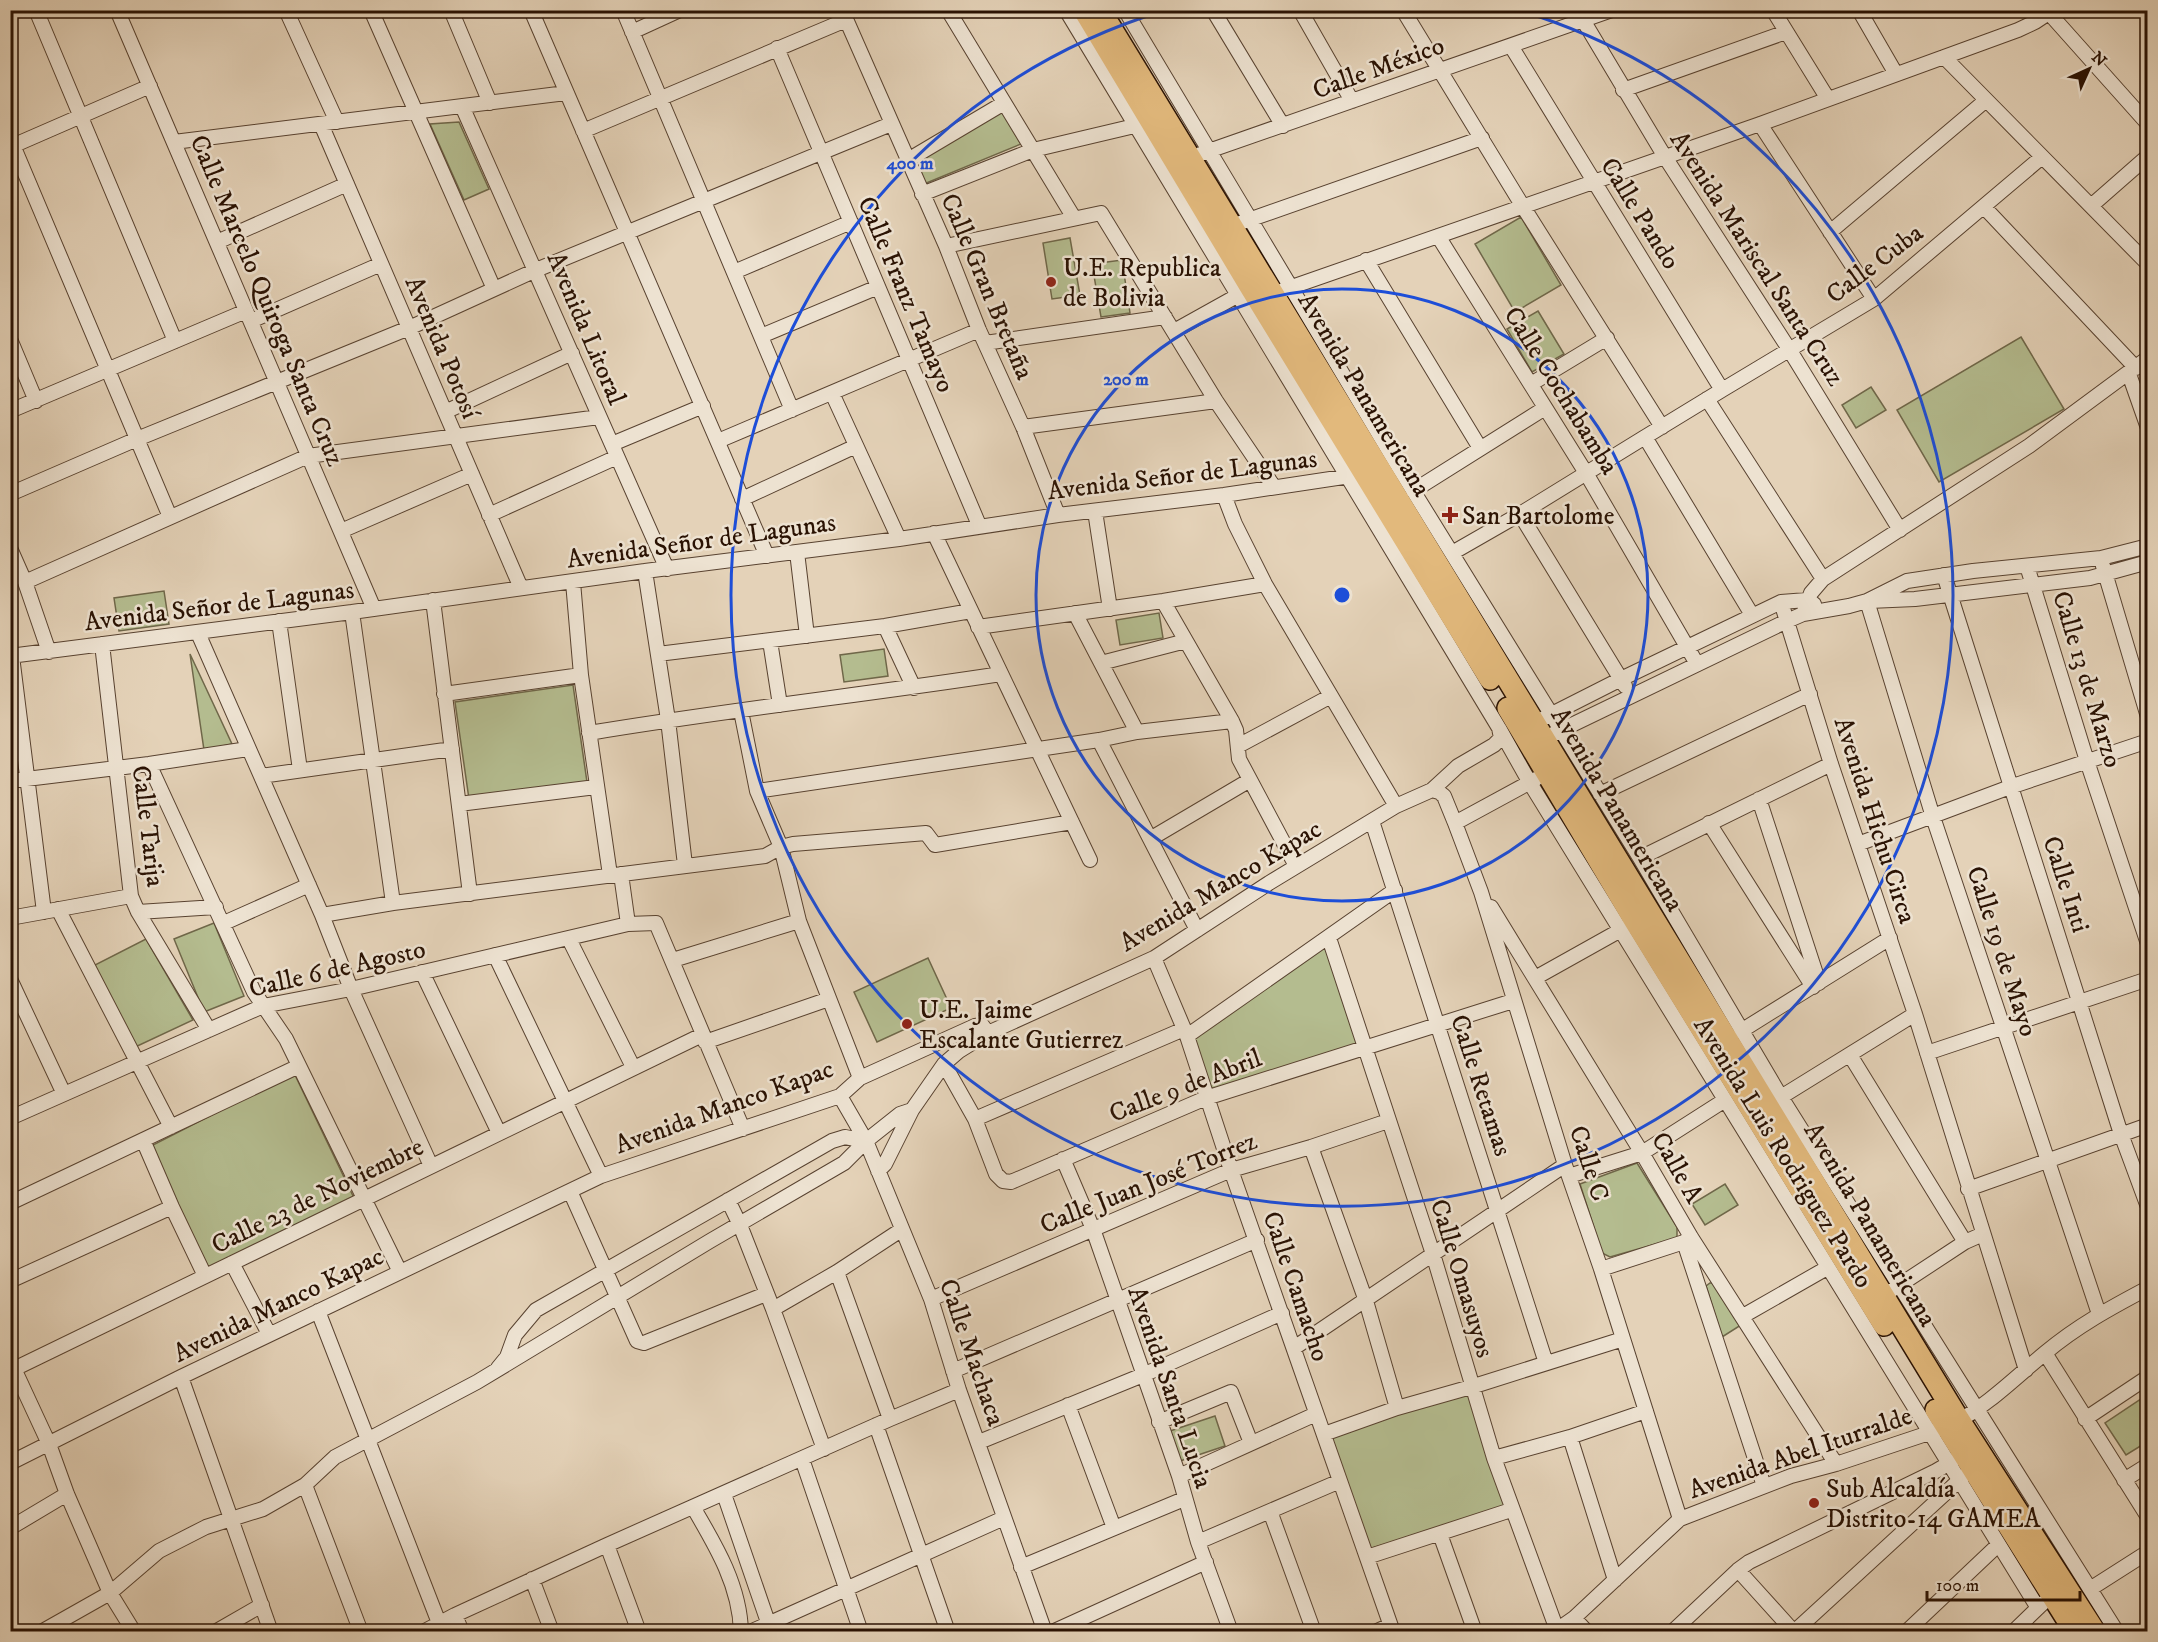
<svg xmlns="http://www.w3.org/2000/svg" width="2158" height="1642" font-family="'IM FELL DW Pica',serif">
<style>
.green{fill:#b4bc8f;stroke:#6f6749;stroke-width:1.5}
.lines{fill:none;stroke-linecap:round;stroke-linejoin:round}
.minor-casing{stroke:#584230;stroke-width:16}
.highway-casing{stroke:#2a1203;stroke-width:24}
.minor{stroke:#ede2d1;stroke-width:14}
.highway{stroke:#e2b97c;stroke-width:21}
.ring{fill:none;stroke:#1d4ed8;stroke-width:3}
.poi-dot{fill:#8f2418;stroke:#ede2d1;stroke-width:2}
.labels{text-anchor:middle;stroke-width:5;stroke-linejoin:round;paint-order:stroke}
.street-label{font-size:26px;fill:#2a1203;stroke:#ede2d1}
.poi-label{font-size:26px;fill:#2a1203;stroke:#ede2d1;text-anchor:start}
.centre{fill:#1d4ed8;stroke:#ede2d1;stroke-width:3}
.ring-label{font-size:18px;text-anchor:middle;font-weight:bold;fill:#1d4ed8;stroke:#ede2d1;stroke-width:5;stroke-linejoin:round;paint-order:stroke}
</style>
<rect width="100%" height="100%" fill="#e4d2b8"/>
<filter id="stains"><feTurbulence type="fractalNoise" baseFrequency=".00333" numOctaves="4"/><feColorMatrix values="0 0 0 0 .2 0 0 0 0 .09 0 0 0 0 .02 0 0 0 .5 -.17"/></filter>
<radialGradient id="worn" r=".72"><stop offset=".6" stop-color="#630" stop-opacity="0"/><stop offset="1" stop-color="#630" stop-opacity=".3"/></radialGradient>
<path class="green" d="M1000,108l21,36 -97,40 -10,-24z
M459,122l30,67 -25,11 -34,-76z
M1521,217l40,68 -46,27 -40,-68z
M1070,238l10,57 -28,4 -9,-56z
M1122,260l8,53 -29,4 -9,-53z
M1538,311l26,43 -32,18 -25,-43z
M2021,337l43,72 -125,73 -42,-72z
M1871,387l15,23 -30,18 -14,-23z
M164,591l5,33 -50,7 -5,-33z
M1159,613l4,25 -43,7 -4,-25z
M884,649l4,27 -44,6 -4,-27z
M190,654l42,90 -28,6z
M573,685l14,97 -118,17 -14,-97z
M214,923l30,73 -40,16 -30,-73z
M146,939l47,81 -62,29 -40,-82z
M1324,944l33,100 -147,46 -18,-54z
M928,958l23,50 -74,34 -23,-50z
M294,1073l60,125 -149,71 -56,-122z
M1637,1163l40,64v11l-67,19 -8,-4 -22,-69z
M1725,1184l13,21 -33,20 -13,-21z
M1710,1283h5l26,42 -19,12 -16,-51z
M1469,1390l38,118 -138,41 -39,-116z
M2147,1395v47l-21,13 -21,-32z
M1215,1416l10,30 -45,15 -10,-30z"/>
<g class="lines">
<g class="minor-casing">
<path id="minor" d="M36,10l139,331
M117,10l257,599
M286,10l51,112
M371,10l123,279
M451,10l39,93
M531,10l236,546
M623,10l169,400
M842,10l104,236 33,84 44,97 35,88
M948,10l126,208
M1066,10l433,718 2,10 -7,7 -36,21 -26,24
M1125,10l271,453 244,395 141,239 336,535
M1213,10l70,116
M1300,10l52,91
M1403,10l119,195 140,222
M1577,10l88,147 124,192 111,181
M1773,10l55,89
M1859,10l37,64
M2049,13l99,111
M632,32l48,-22
M1511,46l211,344 -77,47 107,178
M777,48l202,477
M1944,57l204,207
M1623,90l163,-58
M462,106l205,463
M321,124l200,464
M1760,124l114,175
M583,131l263,-111
M10,138l160,379
M174,142l392,-49
M10,147l140,-61
M1200,154l412,-144
M908,160l96,-57
M922,194l111,-44 110,-26
M2091,206l57,-50
M1984,207l152,161
M1240,223l242,-85
M1830,232l155,-131
M1438,236l148,237 111,191
M217,242l130,-58
M946,246l155,-33 115,188 58,86
M1366,260l114,188
M734,272l117,-50
M1283,290l477,-166 258,-94 17,-8 18,-12
M251,321l130,-57
M1174,331l70,-39
M761,336l117,-49
M10,339l26,62
M985,343l180,-26
M2129,374l19,54
M1531,384l76,-46
M1722,390l152,-91 168,-142
M832,393l67,146
M1707,399l116,180
M10,411l236,-100
M445,412l127,-59
M1023,427l193,-26
M718,441l261,-111
M612,444l91,-38
M1413,491l132,-83
M10,494l127,-55 272,-111 127,-58 355,-146
M1224,495l11,29 30,60 131,222
M742,499l114,-53
M1095,511l15,98
M1520,514l105,172
M489,515l128,-58
M341,531l131,-57
M934,533l156,327
M10,548l15,34 24,70
M797,552l10,84
M1452,553l68,-39 125,-77
M2027,566l60,195 61,183
M2103,566l45,151
M645,571l23,149 17,145
M1944,575l177,559 27,73
M25,582l283,-126 291,-39
M573,582l8,93 29,200
M433,600l37,294
M1163,601l69,120 4,9 3,29 57,107
M1867,601l66,216 166,497
M1869,601l46,-2 175,-21 58,-16
M1781,602l50,162 84,250 111,356
M352,612l41,291
M1075,613l62,119
M1803,614l8,-21 12,-14 206,-133 119,-88
M279,621l21,149
M885,626l29,62
M978,627l185,-26 102,-17
M198,633l124,282 29,74 80,177
M770,641l10,64
M102,644l29,252 7,16 71,118
M658,654l227,-28 86,-15
M10,656l342,-44 293,-41 254,-32 159,-24 166,-20 146,-22
M12,656l32,256
M1101,663l85,-22
M444,694l137,-19
M741,711l16,80 24,56 18,74 61,157
M1544,718l77,-39 160,-77 26,-2 7,4
M1499,728l31,55 508,825
M589,733c137,-23 275,-38 412,-59
M1553,734l234,-113 16,-7 46,-8 18,-5 40,-20 66,-10 128,-13 47,-12
M1099,740l98,190
M1238,746l93,-50
M149,764l105,228 32,47 114,233
M261,776l191,-27
M10,781l139,-17 99,-15
M757,791l342,-51 38,-8 95,-11
M1600,794l210,-100
M1759,799l60,184
M459,804l137,-17
M1372,821l174,542
M1455,823l26,69 84,273 36,104 79,250
M1709,823l104,164
M1150,839l100,-59
M1858,844l152,-57 138,-46
M1640,858l191,-94
M621,874l7,50
M1491,907l151,246 49,84 145,227
M58,909l113,218
M138,912l78,-5
M322,915l71,-12 372,-47 16,-9 12,-3 133,-11 9,12 137,-23
M10,918l121,-22
M224,923l85,-38
M1329,938l104,316 61,204 63,172
M569,939l64,128
M495,955l106,221
M1154,958l33,78 44,134 162,462
M673,960l126,-39
M422,972l77,161
M1535,978l93,-52
M10,979l54,115
M1741,1031l149,-93
M1187,1036l208,-146
M705,1042l124,-43
M1927,1053l221,-74
M1850,1055l115,187
M944,1064l31,55 21,55 7,7 8,1 195,-84 307,-97
M840,1096l26,45 65,158 28,91 86,242
M1781,1097l134,-83
M10,1118l253,-112 88,-17 277,-65 28,-1 87,206
M975,1119l209,-90
M143,1140l29,67 33,69
M866,1141l34,-27 12,-4 32,-46 15,-13 29,-18 166,-75 115,-75 127,-77 36,-16 7,2 5,4 11,27 81,-44
M1311,1147l55,154 31,107
M1063,1159l30,70 86,247 19,66 33,90
M878,1171l7,-7 27,-54
M1569,1176l73,-23 83,-53
M1968,1189l180,-64
M570,1191l67,150 7,2 122,-49
M728,1200l12,25 33,84 51,140
M10,1203l289,-137
M1691,1237l-7,5 80,244
M232,1263l37,71
M1601,1269l83,-27
M837,1272l53,147
M10,1281l162,-74
M1892,1290l73,-48 18,-8
M931,1299l300,-129 80,-23 77,-26
M773,1309l64,-37 64,-42
M318,1311l121,312
M1743,1316l84,-48
M1294,1348l271,-183
M2045,1353l103,164
M11,1362l38,82 18,50 43,99 24,39
M14,1369l688,-334
M953,1371l304,-131
M181,1377l90,255
M1068,1405l46,123
M2085,1419l63,-42
M1159,1422l72,-30 20,51
M1953,1424c34,-18 63,-47 92,-71 32,-27 67,-46 103,-65
M876,1425l72,207
M1324,1434l73,-26 74,-21 152,-48
M1570,1437l45,143
M979,1442l164,-67 139,-62
M1494,1458l76,-21 76,-26
M802,1459l59,173
M10,1463l171,-86 420,-201 239,-80 20,-18 115,-52 7,-1 6,8
M1179,1476l137,-62
M2124,1480l24,-15
M305,1485l56,147
M724,1494l47,137
M693,1507c23,39 47,79 48,125
M1270,1511l44,121
M10,1528l57,-34
M1440,1534l35,98
M1198,1542l142,-61
M607,1545l32,87
M1367,1557l144,-47
M1021,1567l163,-68
M1738,1570l56,62
M532,1579l20,53
M2090,1589l58,-37
M455,1615l152,-70 283,-126 69,-29
M1574,1618l13,14
M41,1632l69,-39 49,-42 47,-24 57,-18 42,-24 30,-28 142,-75 233,-141 134,-78 22,-22 -21,-4 -13,4 -296,169 -21,25 -8,22 -9,11
M215,1632l47,-27
M423,1632l32,-17 7,17
M750,1632l254,-114
M1052,1632l154,-70
M1375,1632l15,-7
M1554,1632l20,-14 106,-99 111,-43 45,-12 99,-33
M1672,1632l66,-62 11,-8 187,-91 17,-10
M1794,1632l170,-156
M1906,1632l92,-87
M2013,1632l30,-29"/>
</g>
<g class="highway-casing">
<path id="highway" d="M1084,10l167,278 239,391
M1100,10l859,1410 136,212
M1508,708l127,213 249,404
M1936,1410l139,222"/>
</g>
<use href="#minor" class="minor"/>
<use href="#highway" class="highway"/>
</g>
<g class="ring">
<circle cx="1342" cy="595" r="306"/>
<path d="M1521 11A611 611 0 1 1 1163 11"/>
</g>
<g class="poi-dot">
<circle cx="1051" cy="282" r="6"/>
<path d="M1447 506h6v6h6v6h-6v6h-6v-6h-6v-6h6z"/>
<circle cx="907" cy="1024" r="6"/>
<circle cx="1814" cy="1503" r="6"/>
</g>
<g class="labels">
<g class="street-label">
<text transform="translate(1378 67) rotate(-20)" y="9">Calle México</text>
<text transform="translate(1641 213) rotate(58)" y="9">Calle Pando</text>
<text transform="translate(1758 258) rotate(57)" y="9">Avenida Mariscal Santa Cruz</text>
<text transform="translate(1874 263) rotate(-37)" y="9">Calle Cuba</text>
<text transform="translate(988 286) rotate(67)" y="9">Calle Gran Bretaña</text>
<text transform="translate(907 294) rotate(67)" y="9">Calle Franz Tamayo</text>
<text transform="translate(268 300) rotate(67)" y="9">Calle Marcelo Quiroga Santa Cruz</text>
<text transform="translate(587 328) rotate(67)" y="9">Avenida Litoral</text>
<text transform="translate(443 347) rotate(67)" y="9">Avenida Potosí</text>
<text transform="translate(1562 390) rotate(58)" y="9">Calle Cochabamba</text>
<text transform="translate(1365 394) rotate(59)" y="9">Avenida Panamericana</text>
<text transform="translate(1182 474) rotate(-7)" y="9">Avenida Señor de Lagunas</text>
<text transform="translate(701 540) rotate(-8)" y="9">Avenida Señor de Lagunas</text>
<text transform="translate(219 605) rotate(-7)" y="9">Avenida Señor de Lagunas</text>
<text transform="translate(2088 679) rotate(73)" y="9">Calle 13 de Marzo</text>
<text transform="translate(1618 809) rotate(59)" y="9">Avenida Panamericana</text>
<text transform="translate(1876 820) rotate(72)" y="9">Avenida Hichu Circa</text>
<text transform="translate(149 826) rotate(83)" y="9">Calle Tarija</text>
<text transform="translate(2067 884) rotate(72)" y="9">Calle Inti</text>
<text transform="translate(1220 885) rotate(-31)" y="9">Avenida Manco Kapac</text>
<text transform="translate(2003 951) rotate(72)" y="9">Calle 19 de Mayo</text>
<text transform="translate(337 968) rotate(-13)" y="9">Calle 6 de Agosto</text>
<text transform="translate(1185 1085) rotate(-21)" y="9">Calle 9 de Abril</text>
<text transform="translate(1482 1085) rotate(72)" y="9">Calle Retamas</text>
<text transform="translate(724 1106) rotate(-20)" y="9">Avenida Manco Kapac</text>
<text transform="translate(1784 1152) rotate(58)" y="9">Avenida Luis Rodriguez Pardo</text>
<text transform="translate(1590 1163) rotate(72)" y="9">Calle C</text>
<text transform="translate(1678 1167) rotate(60)" y="9">Calle A</text>
<text transform="translate(1148 1182) rotate(-22)" y="9">Calle Juan José Torrez</text>
<text transform="translate(317 1195) rotate(-26)" y="9">Calle 23 de Noviembre</text>
<text transform="translate(1871 1224) rotate(59)" y="9">Avenida Panamericana</text>
<text transform="translate(1463 1278) rotate(73)" y="9">Calle Omasuyos</text>
<text transform="translate(1297 1286) rotate(71)" y="9">Calle Camacho</text>
<text transform="translate(278 1304) rotate(-26)" y="9">Avenida Manco Kapac</text>
<text transform="translate(973 1352) rotate(71)" y="9">Calle Machaca</text>
<text transform="translate(1171 1387) rotate(71)" y="9">Avenida Santa Lucia</text>
<text transform="translate(1800 1452) rotate(-19)" y="9">Avenida Abel Iturralde</text>
</g>
<g class="poi-label">
<text x="1063" y="276">U.E. Republica<tspan x="1063" dy="30">de Bolivia</tspan></text>
<text x="1462" y="524">San Bartolome</text>
<text x="919" y="1018">U.E. Jaime<tspan x="919" dy="30">Escalante Gutierrez</tspan></text>
<text x="1826" y="1497">Sub Alcaldía<tspan x="1826" dy="30">Distrito-14 GAMEA</tspan></text>
</g>
</g>
<circle cx="1342" cy="595" r="9" class="centre"/>
<g class="ring-label">
<text x="910" y="169">400 m</text>
<text x="1126" y="385">200 m</text>
</g>
<rect width="2158" height="1642" fill="none" stroke="#e4d2b8" stroke-width="36"/>
<rect x="12" y="12" width="2134" height="1618" fill="none" stroke="#2a1203" stroke-width="3"/>
<rect x="18" y="18" width="2122" height="1606" fill="none" stroke="#2a1203" stroke-width="1.5"/>
<g transform="translate(2089 69) rotate(45)" stroke="#ede2d1" stroke-width="4.5" paint-order="stroke">
<path d="M0-4.5L10 22L0 15L-10 22Z" fill="#2a1203"/>
<text y="-9" font-size="16" font-weight="bold" text-anchor="middle" fill="#2a1203">N</text>
</g>
<path d="M1927 1591v9h153v-9" fill="none" stroke="#2a1203" stroke-width="3"/>
<text x="1936" y="1591" font-size="18" fill="#2a1203" stroke="#ede2d1" stroke-width="4.5" paint-order="stroke">100 m</text>
<rect width="100%" height="100%" filter="url(#stains)"/>
<rect width="100%" height="100%" fill="url(#worn)"/>
</svg>
